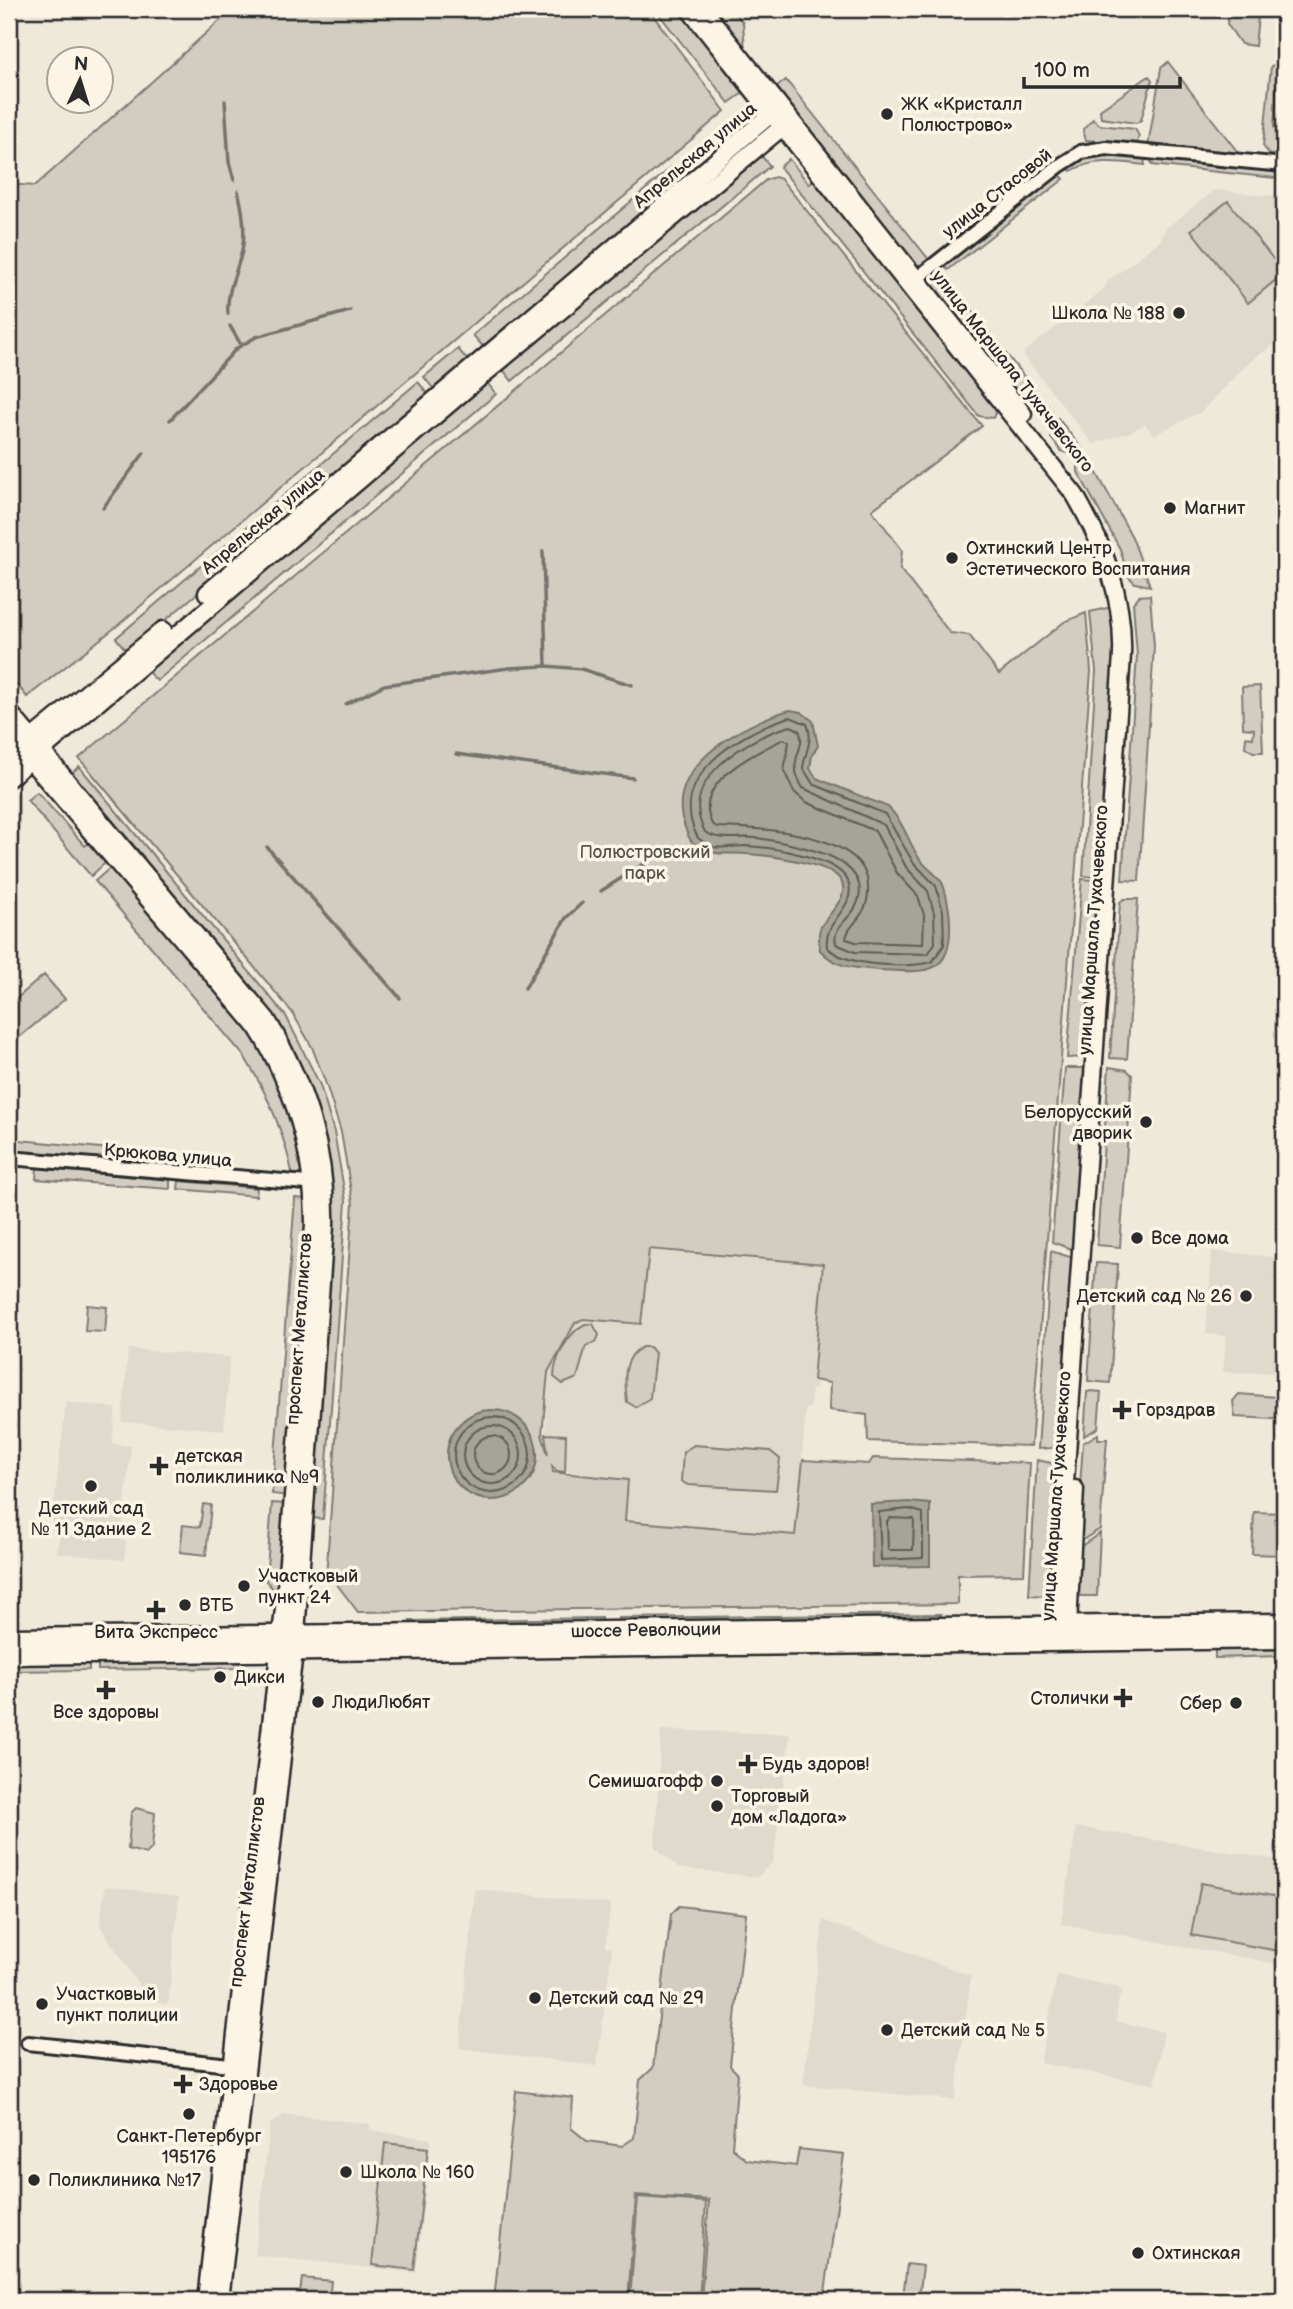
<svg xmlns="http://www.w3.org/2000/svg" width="1293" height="2309" font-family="'Balsamiq Sans',sans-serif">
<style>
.built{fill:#e0dacc}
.green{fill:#d2cdc0;stroke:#7e7c76;stroke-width:2}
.water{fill:#a6a399;stroke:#75736d;stroke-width:2}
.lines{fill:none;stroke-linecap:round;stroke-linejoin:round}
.shore{stroke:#5c5b57;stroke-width:2}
.stream{stroke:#75736d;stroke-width:3.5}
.street-casing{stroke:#2b2b2b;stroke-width:18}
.secondary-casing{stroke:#2b2b2b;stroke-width:21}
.primary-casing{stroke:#2b2b2b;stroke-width:23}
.street{stroke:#fcf5e5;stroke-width:12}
.secondary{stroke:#fcf5e5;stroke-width:16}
.primary{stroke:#fcf5e5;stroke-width:18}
.poi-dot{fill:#2b2b2b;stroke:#fcf5e5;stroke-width:2.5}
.labels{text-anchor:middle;stroke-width:7;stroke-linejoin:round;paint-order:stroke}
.poi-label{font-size:18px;fill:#2b2b2b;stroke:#fcf5e5;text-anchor:start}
.street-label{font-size:18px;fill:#2b2b2b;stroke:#fcf5e5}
.park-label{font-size:18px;fill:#555450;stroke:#fcf5e5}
</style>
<rect width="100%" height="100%" fill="#efe9da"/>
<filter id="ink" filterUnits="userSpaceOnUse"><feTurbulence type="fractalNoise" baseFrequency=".0143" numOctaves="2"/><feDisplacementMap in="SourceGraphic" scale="14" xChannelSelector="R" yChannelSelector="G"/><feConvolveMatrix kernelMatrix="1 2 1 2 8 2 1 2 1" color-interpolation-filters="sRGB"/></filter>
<g filter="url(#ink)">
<path class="built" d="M1215,190l68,7 -4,34 5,1v105l-36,26 -47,49 -47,23 -9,-11 -15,8 -37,12 -68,-86 -1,-6 80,-63 4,-8 52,-40 5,-12z
M649,1249l174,16 -10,115 3,1v8h-4l-2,19h-4l-10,126 -170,-14 3,-41 -75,-9 -9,-36 3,-62 28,-49 7,-4 59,6z
M1212,1251l72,7v115l-61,-1 3,-36 -20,-2z
M128,1349l102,8 -6,73 -102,-8z
M66,1402l50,6 -4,36 19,2 -10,94 5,1 -2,19 -67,-7 3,-22 -9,-1z
M661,1730l129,4 -17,128 -16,15 -79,-9 -23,-21z
M1076,1827l208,34v104l-223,-41z
M105,1886l74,10 -11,108 -18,-2 -50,-76z
M475,1889l136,15 -6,43 7,1 -15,118 -138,-18z
M823,1920l148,56 -16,124 -152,-15z
M1057,1975l60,12 6,6 -4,4 -3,24 48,11 -9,53 -115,-22z
M285,2114l85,10v6l61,9 -15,134 -161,-18 15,-131z"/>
<path class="green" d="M233,9h415l77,102 -608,515 -90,71 -18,-22v-491l26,2z
M655,9h26l62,84 -14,10z
M711,9h21l11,14 2,28z
M1238,9h15l5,7 -3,30 -14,-2 -14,-20 1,-7z
M1168,62l72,93 -92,-9 13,-78z
M1275,65l3,4 -4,58 10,1v27h-14l-7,-9 8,-80z
M1149,76l3,4 -11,40 -5,3 -35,-5 -1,-8z
M786,80l144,181 -7,4 -10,-1 -139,-175z
M1093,119l7,6 35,4 4,7 -3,9 -50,-5 -3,-10z
M760,154l10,12 -258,215 -11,-14z
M1106,154l38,3 1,8c-26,-3 -51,-7 -74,6l-4,-4 24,-11z
M1151,158l133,13v8l-132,-14z
M789,159l20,25 4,-3 185,226 -5,11 -14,-2 -199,-249z
M672,167l10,11 -31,32 -165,140 -13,-15z
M1059,174l5,5 -116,91 -5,-5z
M775,177l6,2 201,247 -110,84 30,40 -2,19 50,64 19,2 30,39 65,-52 22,-9 5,58 -60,775 -163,-5 -1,-26 -38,-5 1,-27 -17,-3 10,-116 -174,-15 -8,75 -58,-5 -8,4 -27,49 -6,63 6,20 -3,-21 21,1 -1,37 -8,-1 -5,-5 1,6 75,8 -3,41 170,14 8,-75 66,4 4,-6 157,5 -6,111 -66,1v29l-600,8 -26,-34 -6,-1 27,-374 -12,-71 -15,-48 -14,-37 -20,-35 -213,-254 687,-578z
M1228,201l56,72 -36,30 -57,-73z
M939,269l40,50 -9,9 -7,-1 -33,-42v-8z
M984,326l69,87 -7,6 -26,-30 -5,3 -40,-50 -1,-6z
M458,349l12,14 -34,29 -12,-15z
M485,380l11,14 -339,287 -11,-11z
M418,382l12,14 -289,245 -16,8 -9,-11z
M1058,418l24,31 -12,5 -9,-3 -10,-13 5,-4 -7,-9z
M1088,457l44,80 18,49 -15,-3 -7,-7 -8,-27 -42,-77v-9z
M1150,595l4,51 -15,235 -17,-1 15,-225 -4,-52 6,-7z
M1112,607l4,29 -16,241 -17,-1 13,-205 -6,-59z
M1260,686l3,66h-10l-8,-5 1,-10 7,1 1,-9 -11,-1 -1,-41z
M79,766l207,250 34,69 14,47 12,69 -23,318 -13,-1 21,-335 -7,-54 -28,-75 -24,-37 -128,-152v-8l-72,-84z
M37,792l48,54 4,-3 16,20 -14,13 -64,-76z
M110,868c53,58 115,115 154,184 21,37 30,79 40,121l-3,2 -8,2c-9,-45 -25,-83 -49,-121l-149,-175z
M1082,879l17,2 -12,176 -20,1z
M1124,899h14l-11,160 -17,-1 10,-156z
M44,975l21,24 -49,41 -7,-9v-26z
M1109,1067l18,3 5,5 -12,172 -23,-2z
M1065,1068h21l-12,182 -22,-8z
M9,1139l163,16v11l-163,-15z
M37,1168l133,12v9l-134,-10z
M179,1181l78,7 -1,8 -78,-7z
M295,1198l13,1 -20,297 -16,-2z
M1051,1251l22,7 -12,184 -9,6 -14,1z
M1096,1263l22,1 -8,119 -22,-2z
M87,1305l20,2 -2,25 -20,-1z
M585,1324h8l6,11 -3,7 -10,4 -9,32 -14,6 -9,-7c0,-19 15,-45 31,-53z
M642,1347h8l5,6 -5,45 -14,9 -9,-5c-2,-20 -6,-44 15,-55z
M1091,1391l10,1 -3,36 -14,8 3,-44z
M1239,1394l37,3 4,5 -2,15 -4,2 -39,-2 -2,-16z
M1098,1434v5h9l-7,90 -24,15 7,-101z
M694,1445l76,6 10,8 -4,31 -88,-5 -7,-4 2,-29z
M1037,1460l14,3 8,6 -9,127 -21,-1z
M272,1503l15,1 -3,7 -6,79h-4l-8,-9z
M203,1504l8,1 -5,50 -26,-3 3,-27 17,2z
M1254,1512l29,1 -1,42 -30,-1z
M1100,1533l-3,63h-24l7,-49z
M941,1614v3l-322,4v-3z
M601,1618v4l-191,2v-3z
M1280,1647l2,9 -67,2v-10z
M239,1661v7l-141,2v-8z
M89,1662v8l-80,1v-8z
M136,1808l19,5 -3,35 -6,6 -18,-5 3,-36z
M1201,1883l83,15v54l-93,-17z
M679,1906l67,8 -16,152 8,8 -6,74 15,12 49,6 3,-17 45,5 -20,146h-123l8,-100 -73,-5 -8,105 -74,-3 -1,3h-59l22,-209 57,7 -2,30 16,13 35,5 12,-8 6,-58 13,-12 18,-154z
M385,2143l43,5 -14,122 -42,-5z
M638,2197l68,5 -7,98h-69z
M907,2264l16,2 -4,33 -16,-2z
M302,2278l29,3 -2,19h-30z"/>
<path class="water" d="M790,710l11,2 12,9 5,25 -6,9 -2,13 6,10 72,29c15,14 20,34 31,51 6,9 16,15 22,23 5,7 9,33 9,42 2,55 -26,49 -71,47 -24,-2 -43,-2 -59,-20 -1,-7 -2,-15 0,-21 6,-15 34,-33 19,-51 -12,-15 -72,-23 -92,-24 -18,-2 -35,3 -51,-8 -8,-6 -11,-19 -14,-28 -12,-56 65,-96 108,-108z
M447 1455a45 45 0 1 1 90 0a45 45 0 1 1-90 0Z
M909,1502l21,2v62l-58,1 -1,-63z"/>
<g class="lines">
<path class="shore" d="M790,717l17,7c7,17 -2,27 -4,44l10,16 72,30 28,48 23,24 7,25 1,34 -12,17c-25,6 -87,5 -105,-15 -4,-27 28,-37 22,-63 -7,-27 -80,-37 -104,-38 -10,0 -23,3 -33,1 -5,-2 -10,-6 -14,-9 -33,-60 41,-106 92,-121z
M791,726l8,4c9,21 -15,28 4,58l81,37 22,42 22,24 6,22 1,30 -7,11 -73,-2 -19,-8c-4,-17 11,-22 19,-36 17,-31 -15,-50 -39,-57 -19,-6 -39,-10 -59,-13 -18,-2 -37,4 -52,-6 -29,-52 43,-95 86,-106z
M784,739l5,3 -5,29 10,21 12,10 69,29 22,42 21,23 6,19 -1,29 -67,-2 -10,-3c1,-16 24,-21 22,-53 -2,-55 -111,-58 -151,-59l-5,-3c-21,-41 43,-71 72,-85z
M454 1455a38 38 0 1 1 76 0a38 38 0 1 1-76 0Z
M463 1455a29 29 0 1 1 58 0a29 29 0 1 1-58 0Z
M473 1455a19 19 0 1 1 38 0a19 19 0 1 1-38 0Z
M909,1509l14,4v45l-42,2 -2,-48z
M890,1518l24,1 -1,31h-25l-1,-29z"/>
<path class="stream" d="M225,101l4,61 5,18
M228,314c-2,-22 9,-42 14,-63 4,-20 1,-41 -4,-60
M230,326l11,19
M170,420l67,-72 19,-11 94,-26
M103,508l41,-55
M543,551l3,115
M346,704l38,-19 125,-17 37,-2 35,3 51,16
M456,754l177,24
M267,847l133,151
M601,891l46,-29
M525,988l41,-70 16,-15"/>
<g class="street-casing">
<path id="street" d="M911,283l148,-117 22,-14 25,-4 178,17
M9,1158l310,26
M28,2043l211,23"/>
</g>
<g class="secondary-casing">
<path id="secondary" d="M689,9l386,486c29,51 49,101 47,160l-65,944v27l4,11
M703,9l320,405
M207,593l544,-462 19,-16 9,-2
M9,712l258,308c38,64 60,130 58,206l-29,408 -76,666
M9,735l247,291c38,60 58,128 58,199l-29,375 -79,700
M9,757l154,-127
M9,778l474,-403 298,-247 2,-10
M1064,1638l4,-12 7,-137"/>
</g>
<g class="primary-casing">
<path id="primary" d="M9,1638l1275,-15
M9,1655l1275,-16"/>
</g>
<use href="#street" class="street"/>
<use href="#secondary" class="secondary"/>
<use href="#primary" class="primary"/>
</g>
</g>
<g class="poi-dot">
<circle cx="887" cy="114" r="7"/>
<circle cx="1179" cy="313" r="7"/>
<circle cx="1170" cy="508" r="7"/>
<circle cx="952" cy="558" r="7"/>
<circle cx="1146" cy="1122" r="7"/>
<circle cx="1137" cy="1238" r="7"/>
<circle cx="1246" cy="1296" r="7"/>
<path d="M1118.5 1399.5h7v7h7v7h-7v7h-7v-7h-7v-7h7z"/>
<path d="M155.5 1455.5h7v7h7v7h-7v7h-7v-7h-7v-7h7z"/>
<circle cx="91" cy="1486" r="7"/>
<circle cx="244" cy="1586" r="7"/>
<circle cx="185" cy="1605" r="7"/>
<path d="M152.5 1599.5h7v7h7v7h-7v7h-7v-7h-7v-7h7z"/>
<circle cx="220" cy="1677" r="7"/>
<path d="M102.5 1679.5h7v7h7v7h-7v7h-7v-7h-7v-7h7z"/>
<path d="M1119.5 1687.5h7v7h7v7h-7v7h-7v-7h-7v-7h7z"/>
<circle cx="318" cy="1702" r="7"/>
<circle cx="1236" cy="1703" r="7"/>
<path d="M744.5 1753.5h7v7h7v7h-7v7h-7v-7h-7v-7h7z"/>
<circle cx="717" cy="1781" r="7"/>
<circle cx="717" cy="1806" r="7"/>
<circle cx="535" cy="1998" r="7"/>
<circle cx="42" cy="2004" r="7"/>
<circle cx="887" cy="2030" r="7"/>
<path d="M179.5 2073.5h7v7h7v7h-7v7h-7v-7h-7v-7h7z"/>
<circle cx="189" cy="2114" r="7"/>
<circle cx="346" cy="2172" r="7"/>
<circle cx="34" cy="2180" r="7"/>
<circle cx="1138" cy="2253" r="7"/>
</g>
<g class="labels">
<g class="poi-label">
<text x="901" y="110">ЖК «Кристалл<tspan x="901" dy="21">Полюстрово»</tspan></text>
<text x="1165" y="319" text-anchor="end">Школа № 188</text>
<text x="1184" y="514">Магнит</text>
<text x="966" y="554">Охтинский Центр<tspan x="966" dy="21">Эстетического Воспитания</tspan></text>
<text x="1132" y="1118" text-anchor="end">Белорусский<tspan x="1132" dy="21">дворик</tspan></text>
<text x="1151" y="1244">Все дома</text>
<text x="1232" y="1302" text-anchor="end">Детский сад № 26</text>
<text x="1136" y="1416">Горздрав</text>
<text x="175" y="1462">детская<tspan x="175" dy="21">поликлиника №9</tspan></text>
<text x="91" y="1514" text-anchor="middle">Детский сад<tspan x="91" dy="21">№ 11 Здание 2</tspan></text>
<text x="258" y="1582">Участковый<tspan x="258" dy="21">пункт 24</tspan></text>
<text x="199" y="1611">ВТБ</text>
<text x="156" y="1638" text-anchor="middle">Вита Экспресс</text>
<text x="234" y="1683">Дикси</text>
<text x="1109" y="1704" text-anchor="end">Столички</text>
<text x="332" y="1708">ЛюдиЛюбят</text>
<text x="1222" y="1709" text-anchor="end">Сбер</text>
<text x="106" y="1718" text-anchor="middle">Все здоровы</text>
<text x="762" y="1770">Будь здоров!</text>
<text x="703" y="1787" text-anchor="end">Семишагофф</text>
<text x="731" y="1802">Торговый<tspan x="731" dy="21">дом «Ладога»</tspan></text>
<text x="56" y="2000">Участковый<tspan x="56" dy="21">пункт полиции</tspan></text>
<text x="549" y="2004">Детский сад № 29</text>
<text x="901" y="2036">Детский сад № 5</text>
<text x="199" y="2090">Здоровье</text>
<text x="189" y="2142" text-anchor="middle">Санкт-Петербург<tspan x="189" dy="21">195176</tspan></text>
<text x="360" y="2178">Школа № 160</text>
<text x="48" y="2186">Поликлиника №17</text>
<text x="1152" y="2259">Охтинская</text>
</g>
<g class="street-label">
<text transform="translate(695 155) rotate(-40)" y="6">Апрельская улица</text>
<text transform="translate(997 193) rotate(-38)" y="6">улица Стасовой</text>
<text transform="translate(1013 371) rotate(52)" y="6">улица Маршала Тухачевского</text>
<text transform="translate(263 521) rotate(-40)" y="6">Апрельская улица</text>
<text transform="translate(1093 930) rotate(-86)" y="6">улица Маршала Тухачевского</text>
<text transform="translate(168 1155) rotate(5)" y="6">Крюкова улица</text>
<text transform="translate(299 1329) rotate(-86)" y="6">проспект Металлистов</text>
<text transform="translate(1056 1496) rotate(-86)" y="6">улица Маршала Тухачевского</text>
<text transform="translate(646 1630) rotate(-1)" y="6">шоссе Революции</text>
<text transform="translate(247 1892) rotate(-83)" y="6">проспект Металлистов</text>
</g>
<g class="park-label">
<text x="645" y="858">Полюстровский<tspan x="645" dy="21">парк</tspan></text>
</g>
</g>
<rect width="1293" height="2309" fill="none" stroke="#fcf5e5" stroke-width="35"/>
<rect x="18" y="18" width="1258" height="2274" fill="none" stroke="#2b2b2b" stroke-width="2.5" filter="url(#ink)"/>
<g transform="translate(80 80) rotate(4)"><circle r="33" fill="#fcf5e5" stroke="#a8a49b" stroke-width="2"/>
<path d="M0-5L12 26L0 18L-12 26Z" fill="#2b2b2b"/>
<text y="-10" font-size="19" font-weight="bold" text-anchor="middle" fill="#2b2b2b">N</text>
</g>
<path d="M1024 77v10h156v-10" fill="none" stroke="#2b2b2b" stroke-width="3.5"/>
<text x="1034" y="77" font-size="21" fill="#2b2b2b" stroke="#fcf5e5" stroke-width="5" paint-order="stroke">100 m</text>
</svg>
